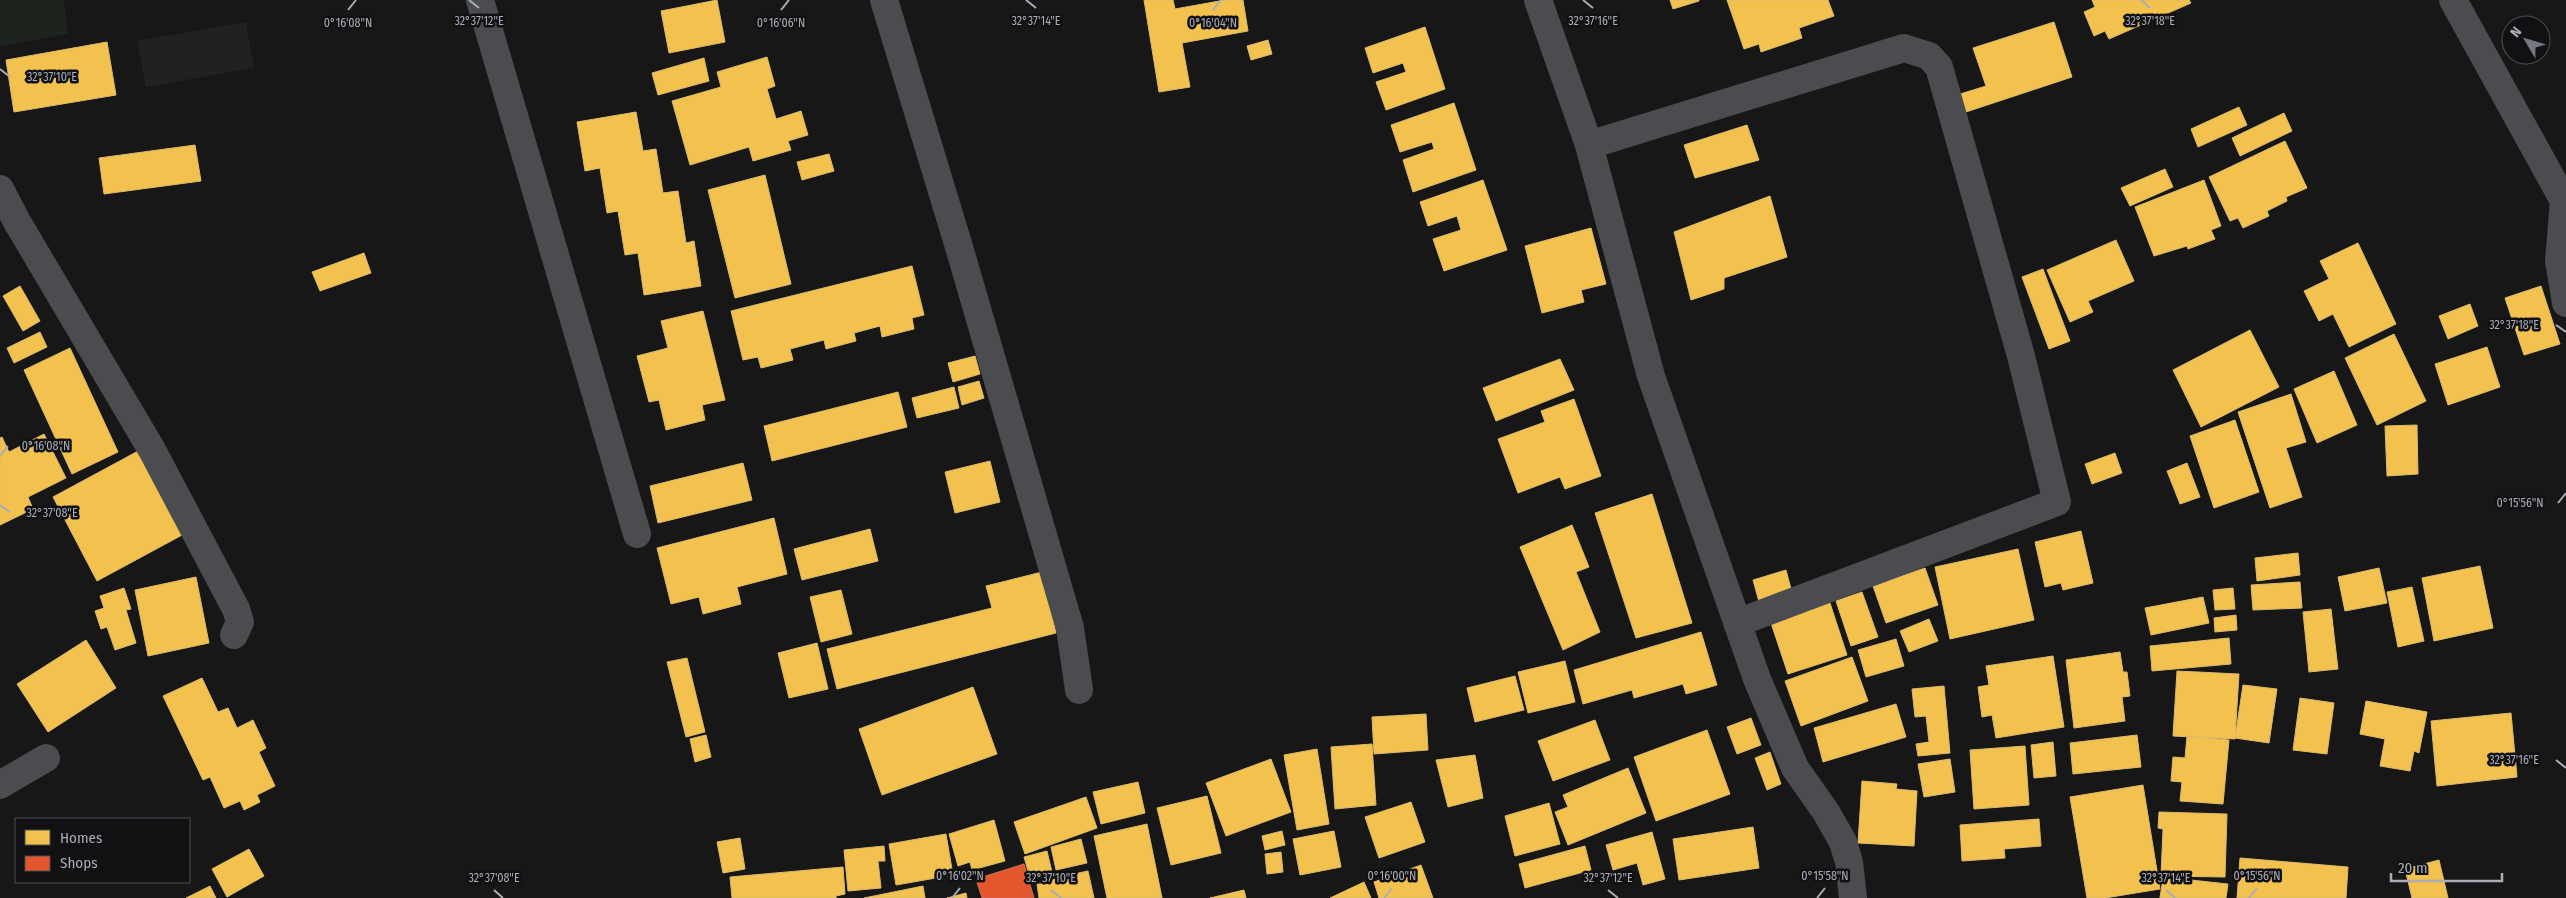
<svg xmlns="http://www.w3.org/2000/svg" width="2566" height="898" font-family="'Fira Sans Condensed',sans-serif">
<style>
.built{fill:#212123}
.green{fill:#1d241e}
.homes{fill:#f2c14e;stroke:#dcbb6e}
.shops{fill:#e4572e;stroke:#d27157}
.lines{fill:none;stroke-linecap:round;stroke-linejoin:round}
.minor{stroke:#4b4c50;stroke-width:28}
.ticks{fill:none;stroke:#a8adb8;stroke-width:2}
.ticks-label{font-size:12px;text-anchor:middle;fill:#a8adb8;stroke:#111113;stroke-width:5;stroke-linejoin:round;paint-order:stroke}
</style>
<rect width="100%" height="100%" fill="#171717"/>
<path class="built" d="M246,22l8,46 -108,19 -9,-46z"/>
<path class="green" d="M0,0h64l4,34 -68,12z"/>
<path class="homes" d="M717,0l8,42 -56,11 -8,-42z
M1144,0h29l2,9 50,-9h18l5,31 -66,12 8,44 -31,5z
M1670,0h29v1l-26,8z
M1727,0h101l6,16 -35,12 3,10 -41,14 -2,-8 -15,5z
M2092,0h97l2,3 -82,36 -4,-8 -11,5 -10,-24 11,-5z
M2054,22l18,55 -109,36 -6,-18 29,-9 -13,-38z
M1425,27l20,62 -59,21 -10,-28 30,-10 -3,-9 -30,10 -8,-25z
M1268,40l4,14 -21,6 -4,-14z
M107,42l9,53 -102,17 -8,-52z
M767,57l8,29 -8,3 9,30 25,-8 7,24 -20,6 3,9 -38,11 -4,-14 -59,18 -18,-64 49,-14 -4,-15z
M704,58l5,23 -51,14 -6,-22z
M1454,103l22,67 -63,22 -10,-32 31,-11 -2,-7 -32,10 -9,-27z
M2239,107l8,18 -49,22 -7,-18z
M636,112l7,39 13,-2 7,44 15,-2 8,52 8,-2 7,45 -57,9 -6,-42 -13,2 -7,-44 -11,2 -7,-45 -15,3 -8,-49z
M2284,113l8,18 -52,25 -8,-18z
M1747,125l12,35 -64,18 -11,-33z
M2285,141l22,47 -21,9 1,4 -20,10 2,5 -26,12 -5,-10 -8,3 -21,-44z
M195,145l6,36 -97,13 -5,-36z
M829,154l5,17 -32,9 -5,-18z
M2165,169l8,18 -43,19 -9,-18z
M765,175l26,109 -56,14 -27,-108z
M1483,180l24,70 -63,21 -11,-32 28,-9 -4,-14 -29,10 -8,-24z
M2204,180l17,46 -10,4 4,9 -27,10 -1,-3 -33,10 -19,-49z
M1770,196l17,61 -63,21v11l-33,11 -17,-68z
M1591,228l15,56 -25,6 3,12 -42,11 -17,-67z
M2116,240l18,41 -46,20 5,11 -23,10 -23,-52z
M2358,243l38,81 -47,23 -16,-33 -14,7 -15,-30 25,-12 -9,-18z
M364,253l7,20 -51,18 -8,-19z
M912,266l12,49 -12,3 2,11 -32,8 -2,-11 -26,7 2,8 -30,8 -2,-9 -34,9 3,11 -32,8 -3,-11 -15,3 -12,-49z
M2043,269l27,72 -21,8 -27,-72z
M20,286l20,35 -17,10 -20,-35z
M2541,286l19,58 -36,11 -19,-57z
M2470,304l8,22 -30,13 -9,-23z
M703,311l22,89 -23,5 3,15 -39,10 -7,-30 -10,2 -12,-46 31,-8 -7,-27z
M2250,330l29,57 -78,40 -28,-57z
M40,332l7,15 -33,16 -7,-15z
M2394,334l32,67 -49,24 -32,-67z
M2487,347l13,40 -52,18 -13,-41z
M70,348l48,104 -46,22 -48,-104z
M975,356l5,18 -27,8 -5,-19z
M1560,359l14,31 -78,31 -13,-33z
M2334,371l23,54 -40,18 -23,-54z
M979,381l5,17 -22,7 -4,-18z
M954,387l5,21 -42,10 -5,-20z
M898,392l9,35 -135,34 -8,-35z
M2291,394l15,48 -20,6 16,49 -32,11 -32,-96z
M1574,399l27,77 -36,13 -5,-12 -42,16 -20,-54 47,-17 -4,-11z
M2235,420l24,72 -45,16 -24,-72z
M2417,425l1,49 -31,2 -2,-50z
M44,434l22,44 -38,19 5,12 -33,16v-87l2,-1 7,15z
M140,450l44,84 -87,47 -44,-84z
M2115,453l7,20 -30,11 -7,-20z
M990,461l10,41 -45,11 -10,-41z
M743,463l9,37 -94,23 -8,-37z
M2187,463l13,34 -20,7 -13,-33z
M1652,494l40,129 -56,15 -41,-125z
M774,518l13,56 -50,13 4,17 -38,10 -4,-17 -28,7 -14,-56z
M1572,525l17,42 -13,5 24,60 -37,18 -43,-103z
M870,529l8,32 -76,19 -8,-31z
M2081,531l12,52 -30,7 -2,-7 -16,4 -10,-45z
M2018,549l16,71 -84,19 -15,-72z
M2298,553l2,22 -43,6 -2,-23z
M2480,566l13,62 -59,13 -12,-63z
M1925,568l13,37 -52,18 -13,-37z
M2379,568l8,35 -42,8 -7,-34z
M1786,570l8,30 -33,9 -8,-29z
M1042,572l14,61 -219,56 -10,-40 165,-41 -6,-22z
M196,577l13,66 -61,13 -13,-66z
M2300,582l2,26 -49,2 -2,-25z
M2412,587l12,54 -26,6 -11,-55z
M124,588l7,21 -5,1 10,33 -21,7 -8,-23 -6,2 -6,-18 9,-3 -4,-12z
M2233,588l2,21 -20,1 -2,-20z
M841,590l11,44 -31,8 -11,-45z
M1862,592l16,45 -27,9 -15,-45z
M2203,597l6,26 -58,12 -6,-27z
M1830,603l17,52 -59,19 -17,-51z
M2331,609l7,60 -29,3 -6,-60z
M2236,615l1,15 -22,2 -1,-14z
M1929,619l9,22 -29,11 -9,-21z
M1701,632l16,53 -31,9 -3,-10 -49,14 -2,-8 -49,14 -9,-34z
M2229,638l2,26 -79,7 -2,-25z
M1896,639l8,27 -38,11 -8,-27z
M86,640l30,48 -68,44 -31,-48z
M817,643l11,46 -39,9 -11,-45z
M2120,652l3,20h4l3,24 -8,1 3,24 -51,7 -8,-68z
M2053,656l11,71 -68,11 -4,-23 -10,2 -4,-30 11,-2 -3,-19z
M1852,657l16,44 -67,25 -16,-45z
M687,658l18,74 -19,5 -19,-75z
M1565,661l10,41 -47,11 -10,-41z
M2177,671l62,3 -4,65 -62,-3z
M1515,676l9,34 -49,12 -8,-34z
M202,678l16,34 10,-4 9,20 16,-8 13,28 -7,4 16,34 -18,9 3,7 -16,8 -4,-9 -16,7 -14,-31 -7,3 -40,-84z
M2243,685l34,4 -8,54 -34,-5z
M1944,686l6,67 -32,3 -2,-12 13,-2 -3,-26 -11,1 -3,-28z
M973,687l24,67 -115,41 -23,-66z
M2300,698l34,5 -7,51 -34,-4z
M2366,701l61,11 -8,41 -5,-2 -4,20 -30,-5 5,-27 -25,-5z
M1896,704l10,33 -83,25 -9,-34z
M2511,713l6,64 -80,9 -6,-65z
M1426,714l2,36 -54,4 -2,-37z
M1751,718l10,27 -24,9 -10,-27z
M1595,720l15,40 -57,21 -15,-40z
M1707,730l23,64 -74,27 -22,-64z
M706,735l5,22 -16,5 -5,-23z
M2137,735l4,32 -68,7 -3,-31z
M2187,736l42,4 -6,64 -43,-3 2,-19 -11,-1 2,-24 12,1z
M2053,742l3,34 -22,2 -3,-33z
M1372,744l4,61 -41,4 -4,-62z
M2025,746l4,59 -55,4 -4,-59z
M1317,749l12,75 -32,6 -13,-75z
M1770,752l11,32 -14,6 -12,-32z
M1475,755l8,43 -35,9 -12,-47z
M1271,759l20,53 -65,24 -20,-53z
M1950,759l5,33 -31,5 -6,-33z
M1628,768l18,45 -78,32 -13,-33 13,-5 -5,-12z
M1862,781l35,3 -1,5 21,2 -3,55 -56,-3z
M1138,782l7,31 -44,11 -8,-32z
M2143,785l17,104 -55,9h-18l-17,-101z
M1207,796l14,57 -50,12 -14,-57z
M1086,797l11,31 -72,26 -11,-32z
M1411,802l14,40 -46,16 -14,-41z
M1549,803l11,41 -45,12 -10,-40z
M2159,812l68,2 -2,63 -64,-1 2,-47 -5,-1z
M2039,819l2,27 -37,3 1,9 -43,3 -2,-36z
M994,820l11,41 -33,9 -2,-8 -12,4 -9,-32z
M1147,824l15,74h-55l-13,-62z
M1753,827l6,41 -80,12 -6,-41z
M1282,831l3,14 -20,5 -3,-14z
M1334,831l7,36 -41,8 -7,-36z
M1652,832l13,47 -22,6 -6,-22 -24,7 -7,-25z
M946,834l7,41 -57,10 -7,-41z
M740,838l5,31 -22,4 -6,-31z
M1081,839l6,24 -31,7 -5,-23z
M884,846l1,15h-7l3,27 -33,3 -4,-41z
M1585,846l6,24 -66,18 -6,-24z
M249,849l15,27 -37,21 -15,-28z
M1047,851l5,21 -22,6 -6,-21z
M1281,852l2,20 -16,2 -2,-20z
M2240,858l108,9 -2,31h-109z
M2439,860l9,38h-36l-7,-29z
M1421,865l12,33h-54l-5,-16z
M843,867l2,27 -9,2v2h-104l-2,-21z
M1088,871l6,27h-55l-2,-14h5l-1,-3z
M2163,877l65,7 -2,14h-66z
M1364,882l7,16h-41z
M210,886l6,12h-30z
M923,886l2,12h-61z
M1244,890l2,8h-36z
M966,893l1,5h-20z"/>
<path class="shops" d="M1024,864l10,34h-52l-6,-19z"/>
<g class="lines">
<path class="minor" d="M480,0l157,534
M884,0l75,247 111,381 9,62
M1538,0l51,145 62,231 106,303 38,89 31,44 17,30 6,20 4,36
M2453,0l111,201 -5,60 7,42
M1589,145l315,-97 25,8 10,11 82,289 36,146 -320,121
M0,189l16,31 136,230 84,159 4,13 -6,13
M0,785l46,-27"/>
</g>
<path class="ticks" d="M469,0l10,8M1026,0l10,8M1583,0l10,8M2141,0l9,8M348,10l8,-10M781,10l8,-10M1213,10l8,-10M0,69l10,8M2556,325l10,7M0,456l8,-10M2558,503l8,-10M0,505l10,7M2556,760l10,8M494,890l9,8M1051,890l10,8M1608,890l10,8M2166,890l9,8M952,898l8,-10M1384,898l8,-10M1817,898l8,-10M2249,898l8,-10"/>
<g class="ticks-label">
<text x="479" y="25">32°37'12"E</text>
<text x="1036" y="25">32°37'14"E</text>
<text x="1593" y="25">32°37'16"E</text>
<text x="2150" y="25">32°37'18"E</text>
<text x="348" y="27">0°16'08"N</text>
<text x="781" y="27">0°16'06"N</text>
<text x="1213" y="27">0°16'04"N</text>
<text x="52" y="81">32°37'10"E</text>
<text x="2514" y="329">32°37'18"E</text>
<text x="46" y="450">0°16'08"N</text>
<text x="2520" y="507">0°15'56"N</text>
<text x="52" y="517">32°37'08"E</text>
<text x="2514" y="764">32°37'16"E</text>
<text x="960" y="880">0°16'02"N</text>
<text x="1392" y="880">0°16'00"N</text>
<text x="1825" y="880">0°15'58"N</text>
<text x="2257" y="880">0°15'56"N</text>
<text x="494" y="882">32°37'08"E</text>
<text x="1051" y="882">32°37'10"E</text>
<text x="1608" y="882">32°37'12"E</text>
<text x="2166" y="882">32°37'14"E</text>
</g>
<rect x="15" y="818" width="175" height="65" fill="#111113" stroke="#4d4f55"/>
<rect x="25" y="830" width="25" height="15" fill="#f2c14e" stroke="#4d4f55"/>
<text x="60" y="843" font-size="15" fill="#a8adb8">Homes</text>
<rect x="25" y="856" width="25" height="15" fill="#e4572e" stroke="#4d4f55"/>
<text x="60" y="868" font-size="15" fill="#a8adb8">Shops</text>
<g transform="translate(2526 40) rotate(308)"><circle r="24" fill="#111113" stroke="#4d4f55"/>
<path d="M0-4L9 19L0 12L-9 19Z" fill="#757880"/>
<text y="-8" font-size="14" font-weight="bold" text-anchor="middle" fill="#a8adb8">N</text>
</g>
<path d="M2391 873v8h111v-8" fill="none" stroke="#a8adb8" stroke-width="2.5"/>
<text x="2398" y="873" font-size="15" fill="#a8adb8" stroke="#111113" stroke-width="4" paint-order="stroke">20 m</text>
</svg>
